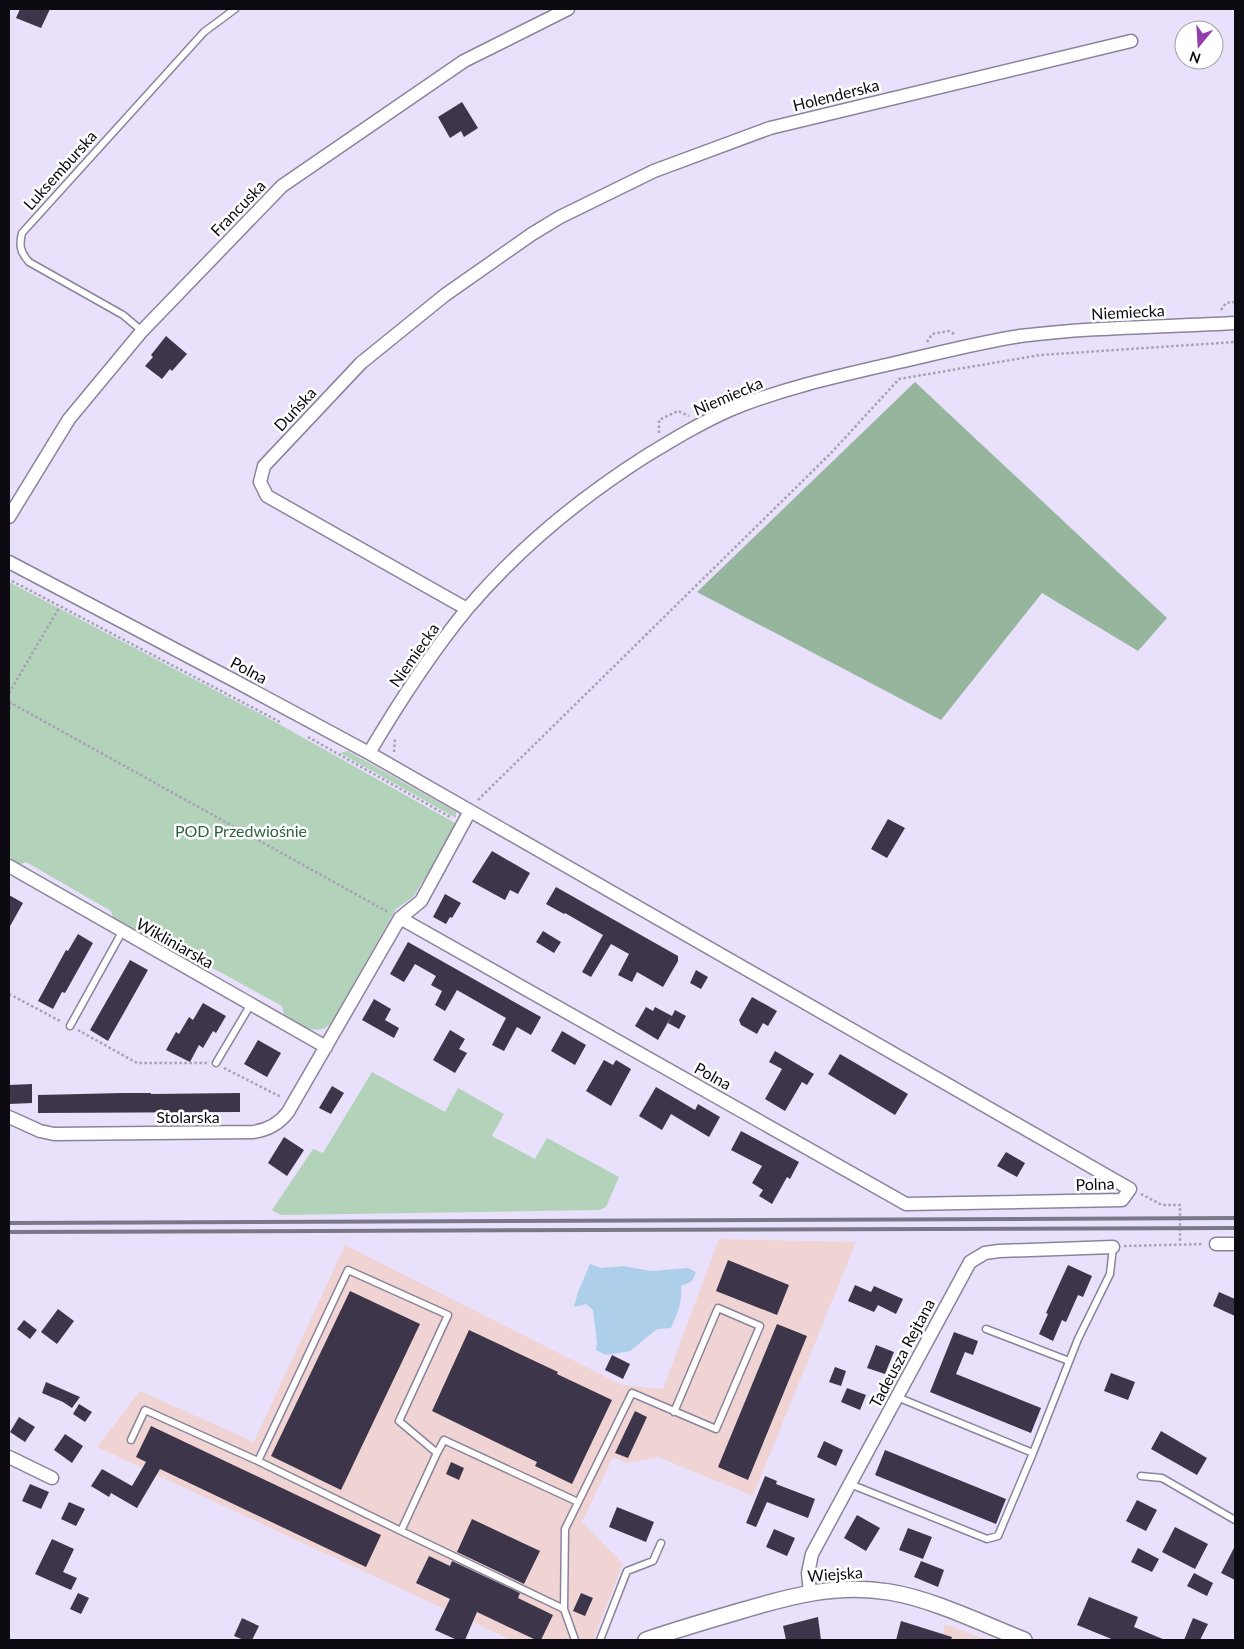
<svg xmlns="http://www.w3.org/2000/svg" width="1244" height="1649" font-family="Lato,sans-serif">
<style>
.industrial{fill:#efd4d3}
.green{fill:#b3d2ba}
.forest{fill:#95b69d}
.water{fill:#adcfe9}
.building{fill:#3d354a}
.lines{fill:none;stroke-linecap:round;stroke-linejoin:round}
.service-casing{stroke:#8b839b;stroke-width:9}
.minor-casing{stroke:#8b839b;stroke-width:15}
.tertiary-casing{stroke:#8b839b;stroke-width:18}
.path{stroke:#a6a0b4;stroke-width:2.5;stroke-dasharray:2.5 2.5;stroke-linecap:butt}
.service{stroke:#fff;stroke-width:6}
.minor{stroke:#fff;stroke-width:12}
.tertiary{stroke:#fff;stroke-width:15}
.rail{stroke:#7c7788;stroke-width:4}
.labels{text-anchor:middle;stroke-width:5;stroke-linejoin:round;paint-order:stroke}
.street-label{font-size:16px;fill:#0d0a12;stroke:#fff}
.park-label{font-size:16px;fill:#2e623e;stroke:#fff}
</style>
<rect width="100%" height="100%" fill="#e9e1fb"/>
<path class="industrial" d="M719,1239l137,3 -103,254 -95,-39 -31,6 -14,-6 -31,65 41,42 -30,76h-82l-414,-193 43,-56 114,51 91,-197 277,140 41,4z
M945,1624l41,16h-45z"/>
<path class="green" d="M9,582l261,137 185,104 2,3 -44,71 -17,12 -65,114c-14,16 -33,0 -47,-9l-2,-8 -75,-41 -8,2 -86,-49 -2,-7 -85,-49 -7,3 -10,-6z
M348,751l108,61v6l-116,-65z
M372,1072l73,40 13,-24 46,26 -12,22 43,23 12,-21 72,39 -13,30 -7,3 -318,5 -9,-5 41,-61 10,4z"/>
<path class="forest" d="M915,382l252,236 -29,33 -96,-58 -101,127 -244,-128z"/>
<path class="water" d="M590,1264l11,4 22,-2 28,5 37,-3 8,4 -4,9 -11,5c2,16 -4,27 -10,42l-14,1 -27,22 -24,4 -10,-5 1,-8 -4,-32 -7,-6 -12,3 4,-15z"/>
<path class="building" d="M20,9h30l-9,19 -25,-10z
M462,102l16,26 -14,9 -3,-6 -11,7 -12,-21z
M166,336l21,18 -15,17 -2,-2 -8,10 -17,-13 8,-9 -2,-2z
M888,819l17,9 -18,30 -16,-9z
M492,851l38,22 -12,21 -8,-4 -5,10 -33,-18z
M556,887l122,69v5l-15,26 -26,-15 -5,10 -14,-7 11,-21 -18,-10 -20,33 -9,-5 21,-37 -38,-22 -1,1 -18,-10z
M445,894l16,9 -9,15 -2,-1 -4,7 -13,-7z
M9,895l14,8 -14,25z
M543,931l18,11 -7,11 -18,-11z
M78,934l15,9 -28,50 -3,-1 -9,17 -15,-8 28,-51 2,1z
M408,942l133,75 -10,18 -14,-8 -13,24 -12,-6 14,-27 -49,-28 -12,21 -10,-6 7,-14 -11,-6 5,-9 -21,-12 -11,18 -14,-8z
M130,960l18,10 -40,71 -18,-11z
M696,970l12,7 -7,12 -11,-6z
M752,997l25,14 -9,15 -5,-3 -6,11 -16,-9 -2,-5z
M374,999l17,10 -6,11 14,8 -5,10 -32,-18z
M203,1003l23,13 -10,17 -3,-2 -10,17 -4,-3 -9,17 -24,-12 10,-18 3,2 10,-17 4,3z
M646,1007l7,4 2,-4 17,9 3,-6 11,6 -7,13 -11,-6 3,-6 -13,23 -23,-14z
M450,1030l15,9 -6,10 8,4 -12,20 -22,-13z
M562,1031l24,14 -11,20 -24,-14z
M258,1040l23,13 -14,24 -23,-13z
M775,1051l39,23 -7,11 -5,-3 -17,29 -20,-12 17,-30 -13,-7z
M840,1054l68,40 -13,21 -67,-41z
M604,1060l9,5 3,-5 15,9 -20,37 -25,-15z
M32,1084v19l-23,1v-19z
M332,1086l12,7 -13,21 -12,-6z
M656,1087l39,23 3,-6 22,13 -11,20 -38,-23 -9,16 -23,-14z
M123,1093h28v1l89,-1v19l-202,1v-18z
M741,1131l58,31 -9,17 -3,-2 -15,27 -13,-8 4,-6 -11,-7 10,-17 -31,-16z
M284,1137l20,13 -17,26 -19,-13z
M1006,1152l19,11 -8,14 -20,-11z
M728,1260l61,25 -12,30 -61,-24z
M1068,1265l24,11 -9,21 -5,-2 -12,27 -4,-2 -9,21 -14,-7 9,-20 -2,-1z
M855,1285l16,7 3,-6 29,13 -7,15 -18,-9 -4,7 -26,-11z
M350,1291l70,33 -79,166 -70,-34z
M1219,1292l16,7v17l-22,-10z
M58,1309l16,12 -17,23 -16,-12z
M24,1320l13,10 -7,9 -13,-10z
M777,1324l30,12 -59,144 -30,-13z
M469,1330l89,42 -1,2 55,26 -40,84 -37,-18 2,-4 -105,-51z
M954,1332l24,9 -5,14 -8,-3 -9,22 85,34 -10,25 -101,-41z
M876,1345l18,7 -9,22 -18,-6z
M612,1355l18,9 -7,15 -18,-9z
M835,1367l11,4 -5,15 -12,-4z
M1111,1373l24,9 -7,18 -24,-9z
M46,1382l34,15 -8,11 -9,-6 -21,-9z
M847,1388l19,7 -6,15 -19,-8z
M79,1404l13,8 -7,10 -12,-8z
M635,1411l12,6 -19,41 -13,-5z
M19,1417l16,10 -10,15 -15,-10z
M151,1426l230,109 -15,32 -206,-98 -23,39 -26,-15 -2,4 -18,-11 11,-17 30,17 14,-24 -10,-5z
M1161,1431l46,27 -10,17 -46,-26z
M65,1434l18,12 -11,17 -18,-13z
M824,1441l19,9 -7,16 -19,-9z
M885,1450l121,49 -10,25 -121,-49z
M451,1462l13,6 -5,12 -13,-6z
M765,1476l12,5 -1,3 39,15 -7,19 -41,-16 -11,25 -10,-4z
M30,1484l19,8 -8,17 -19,-8z
M1137,1500l20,10 -11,21 -20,-10z
M69,1502l16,7 -9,17 -15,-7z
M617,1507l37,15 -8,20 -37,-15z
M857,1515l23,13 -14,23 -22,-13z
M472,1519l68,32 -16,33 -67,-32z
M1175,1527l33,17 -13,25 -33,-17z
M908,1528l24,9 -9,22 -24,-9z
M774,1529l21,9 -8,18 -21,-9z
M52,1539l22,10 -11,23 14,6 -6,12 -36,-16z
M1235,1546v34l-14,-7z
M1138,1548l21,11 -7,13 -21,-10z
M429,1556l21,10 2,-5 68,32 -2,5 35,17 -12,25h-5l-59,-28 -12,28h-8l-22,-10 15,-31 -34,-16z
M921,1561l23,9 -6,17 -24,-10z
M1194,1573l19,10 -6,13 -20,-10z
M78,1593l11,5 -8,16 -11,-5z
M581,1593l12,5 -8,18 -12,-5z
M1089,1597l49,20 -4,10 31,13h-51l-37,-15z
M818,1617l3,23h-35l-3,-14z
M242,1618l17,8 -7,14h-8l-10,-4z
M1193,1618l15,6 -8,16h-16z
M901,1621l51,16 -1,3h-55z"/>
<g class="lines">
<g class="service-casing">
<path id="service" d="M142,331l-19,-16 -94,-53c-9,-10 -10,-17 -7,-29l182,-201 31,-23
M70,1026l52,-94
M216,1063l35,-59
M986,1329l83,32
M897,1397l136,56
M131,1440l14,-30 113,51 90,-191 100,45 -49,106 38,32 -36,78 163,78
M437,1453l7,-13 134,62
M258,1461l143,70
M1141,1476l21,2 73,42
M850,1484l137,55 11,-3 35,-83 45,-114 32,-65 3,-27
M575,1640l-11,-31 1,-80 67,-136 84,36 44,-103 -42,-18 -44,104
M600,1640l27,-69 26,-10 8,-18"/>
</g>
<g class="minor-casing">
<path id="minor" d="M9,517l60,-98 73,-88 140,-145 182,-125 104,-52
M9,562l228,120 132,71 761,436 -8,11 -216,4 -506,-286
M467,609l-200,-113 -7,-14 4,-16 97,-103 84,-68 87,-61 28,-17 94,-46 116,-43 361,-87
M369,753c29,-49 61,-99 98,-144 51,-60 113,-111 179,-153 28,-17 56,-34 86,-47 54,-22 111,-34 167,-47 40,-9 81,-20 121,-26 71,-9 144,-9 215,-13
M9,866l317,181
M9,1117l31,14 14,3 199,-2c15,-2 26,-8 35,-20l112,-194 21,-17 49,-90
M1216,1244h19
M9,1457l43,21
M810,1592l-2,-19 4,-19 158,-292 15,-9 14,-2 114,-4"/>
</g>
<g class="tertiary-casing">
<path id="tertiary" d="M646,1640c30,-10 60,-19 91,-28 50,-15 99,-29 152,-20 44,7 94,32 135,48"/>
</g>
<path class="path" d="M1221,310l5,-7 9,-1
M927,342l5,-8 17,-3 7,4
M659,433v-13l19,-9 11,5
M12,581l270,142
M9,693l50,-85
M9,702l379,210
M9,709l3,-5
M308,737l144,81
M394,752l1,-14
M478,800l354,-348 67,-73 141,-24 195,-13
M9,994l53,28
M78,1030l59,33h70
M224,1068l57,29
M1141,1194l21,11h18v38
M1124,1246l80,-2"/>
<use href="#service" class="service"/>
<use href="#minor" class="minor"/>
<use href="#tertiary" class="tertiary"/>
<path class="rail" d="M9,1223l1226,-5
M9,1232l1226,-4"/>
</g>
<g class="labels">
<g class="street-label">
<text transform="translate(836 95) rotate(-14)" y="6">Holenderska</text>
<text transform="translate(60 170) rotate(-48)" y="6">Luksemburska</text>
<text transform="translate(238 208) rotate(-46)" y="6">Francuska</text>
<text transform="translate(1128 312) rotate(-3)" y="6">Niemiecka</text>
<text transform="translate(728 396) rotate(-23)" y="6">Niemiecka</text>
<text transform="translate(295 409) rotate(-47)" y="6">Duńska</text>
<text transform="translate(414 655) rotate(-55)" y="6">Niemiecka</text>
<text transform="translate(249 670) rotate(28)" y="6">Polna</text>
<text transform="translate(175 943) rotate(29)" y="6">Wikliniarska</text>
<text transform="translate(713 1076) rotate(29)" y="6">Polna</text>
<text x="188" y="1123">Stolarska</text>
<text transform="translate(1095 1184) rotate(-2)" y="6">Polna</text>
<text transform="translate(902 1353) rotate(-62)" y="6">Tadeusza Rejtana</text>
<text transform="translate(835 1574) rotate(-4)" y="6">Wiejska</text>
</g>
<g class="park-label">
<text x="241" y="837">POD Przedwiośnie</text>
</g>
</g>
<rect width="1244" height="1649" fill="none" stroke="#0d0a12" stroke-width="20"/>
<g transform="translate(1199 45) rotate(198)"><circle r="24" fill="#ffffff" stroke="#9e9da0"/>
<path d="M0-4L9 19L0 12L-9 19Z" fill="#933daa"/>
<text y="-8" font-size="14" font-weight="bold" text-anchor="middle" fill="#0d0a12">N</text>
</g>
</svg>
